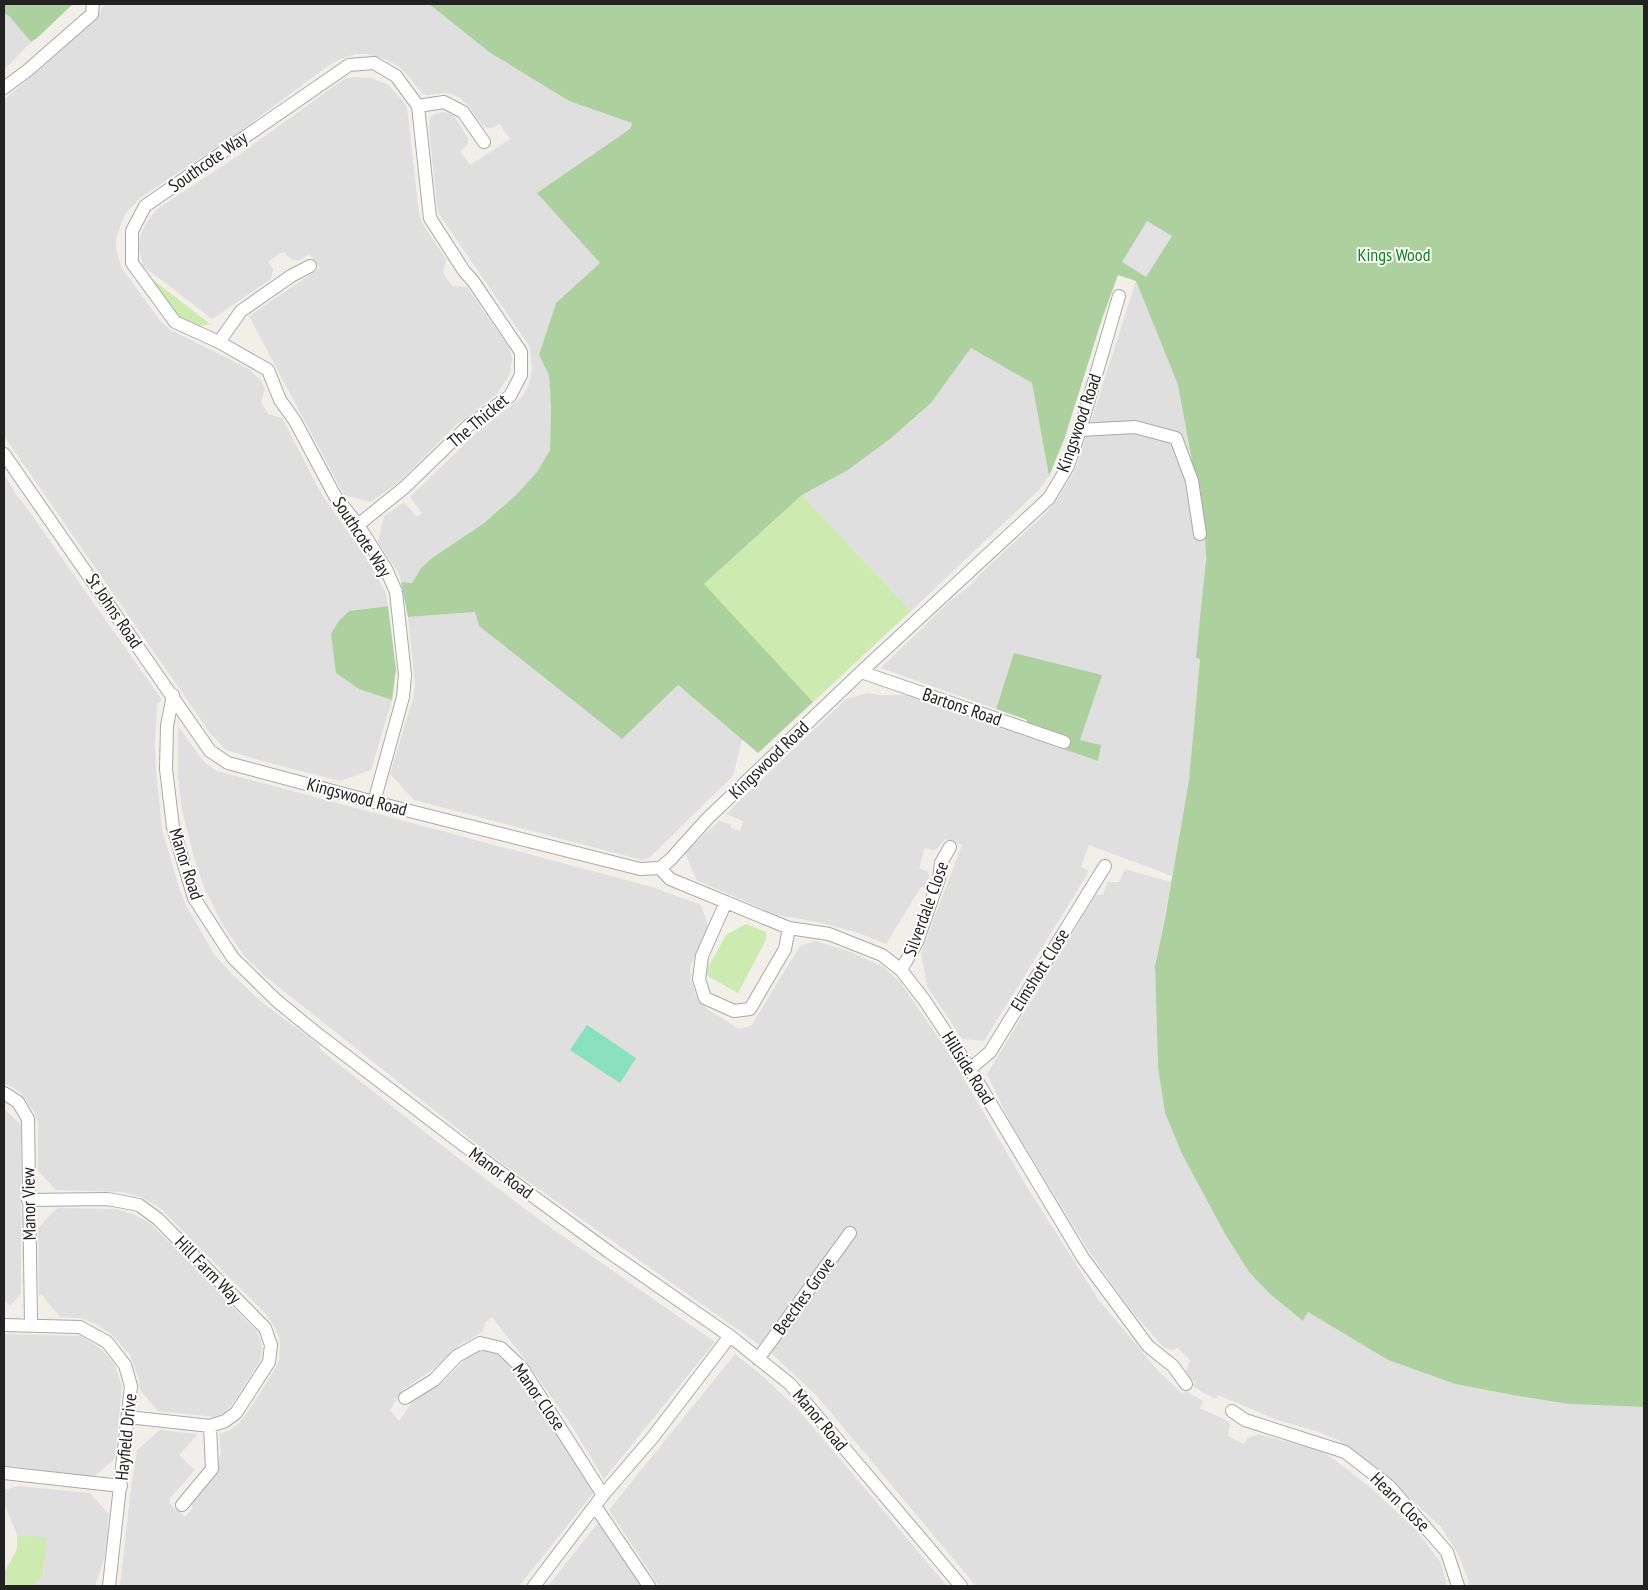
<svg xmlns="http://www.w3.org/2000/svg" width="1648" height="1590" font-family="'PT Sans Narrow',sans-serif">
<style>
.residential{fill:#e0dfdf}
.grass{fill:#cdebb0}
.forest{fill:#add19e}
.pitch{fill:#88e0be}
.parking{fill:#e2e2e2}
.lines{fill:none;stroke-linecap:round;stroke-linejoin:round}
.minor-casing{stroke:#a9a9a9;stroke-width:14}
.minor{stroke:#fff;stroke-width:12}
.labels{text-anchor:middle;stroke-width:4;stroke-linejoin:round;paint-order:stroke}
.street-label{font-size:18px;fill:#222;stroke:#fff}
.park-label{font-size:18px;fill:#0c8416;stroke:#fff}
</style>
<rect width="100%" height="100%" fill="#f2efe9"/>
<path class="residential" d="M105,4h324l60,48 80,49 63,22 -32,140 -44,40 -17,52 10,20 2,32 -1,43 -13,22 -21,23 -32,28 -52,35 -11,10 -9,15 -11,-1 -3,-10 -20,-30 6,-26 20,-14 13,15 5,-4 -12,-16 65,-63 47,-37 6,-10 4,-16 -2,-24 -91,-133 -2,-8 -8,-77 1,-12 7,-4 7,-1 7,2 5,5 12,19v7l-8,6 10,14 40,-26 -10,-15 -8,4h-5l-4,-2 -16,-22 -7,-6 -8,-4 -9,-1 -15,2 -5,-1 -22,-26 -14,-8 -20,-6h-11l-16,5 -15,9 -90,67 -95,63 -15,16 -9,24v11l5,18 40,55 10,8 76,38 14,12 4,9 -4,13 7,12 14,4 40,77 44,63 19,33 3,15 -39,5 10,78 33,11 -21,70 -31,11 -74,-19 -40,-12 -16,-17 -206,-297v-336l48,-41 47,-46z
M4,13l5,3 22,26 -27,28z
M354,77l17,1 16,6 16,17 4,6 12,107 3,9 24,36 -3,14 9,13 15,1 43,62 2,9 -2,16 -13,20 -41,31 -56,56 -29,21 -27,-7 -95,-179 71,-48 -11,-14 -9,6h-6l-7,-4 -2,-4 -6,2 -11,8 5,7 -2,10 -59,40 -69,-53 -4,-17 1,-12 6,-14 11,-14 79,-52 108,-78z
M1136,281l42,104 28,155 -6,119 -11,121 -17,96 -83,-31 -8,22 7,3 -1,5 -103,166 -22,-2 -35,-53 -6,-33 41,-108 -17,-6 -8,10 -4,1 -8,-2 -6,20 9,4 1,5 -3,11 -5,-1 -35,57 -30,-12 -38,-10 -41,-7 -81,-35 -11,-28 34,-31 12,4v3l9,3 3,-10 -17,-7 120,-115 21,-6 12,2h30l19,6 170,60 -18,-21 21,-65 -87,-22 -18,56 -115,-41 70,-68 19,-14 11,-13 67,-62 12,-16 16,-27z
M971,348l61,35 17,93 -10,14 -128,121 -109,-116 46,-25 42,-31 41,-36z
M4,475l11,17v2l6,6 141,200 -5,4 -2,41 1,25 6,59 18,62 7,16 27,47 16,18 29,28 60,45 3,6 123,97 92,70 178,124 -111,137 -34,-56 -45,-63 -33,-43 -6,5 -4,10 -21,12 -25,23 -33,23 -13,20 9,11 13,-19 33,-22 22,-22 12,-7h14l18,16 15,18 68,107 -75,94h-399l11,-98 6,-38 23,-20 38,4 -19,21 16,15 -25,28 -1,5 16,14 8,-9 -2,-6 23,-32 7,-17 -2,-19 11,-4 9,-7 8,-10 27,-42 5,-11 1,-13 -1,-10 -5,-11 -8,-12 -106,-106 -17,-10 -19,-6 -68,-2 -18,-19v-48l-4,-11 -13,-19 -9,-6 -8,-3z
M475,612l4,14 74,59h125l64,54 -9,37 -85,83 -6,1 -228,-60 -24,-26 23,-76 2,-14 -7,-67z
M178,726l27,37 12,8 435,116 49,18 8,24 -19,38 1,12 5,16 11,14 32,20 12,-3 49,-80 15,-5 31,9 38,17 16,15 47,68 80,137 71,112 61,73 23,21 4,-2 17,10 -3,7 28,13 2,4 -2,11 16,8 4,-6 10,-4 49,13 15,5 13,8 37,29 46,43 23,31 6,23h-471l-159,-190 -46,-43 -279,-197 -226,-179 -21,-20 -22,-32 -19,-38 -10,-29 -12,-48 -4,-32z
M1125,869l46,13 -16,84 3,102 7,45 17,41 43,80 24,38 21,22 33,27 5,-9 80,48 67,24 63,12 51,8 75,3v179h-175l-1,-7 -10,-25 -17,-27 -65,-60 -38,-27 -22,-9 -41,-12 -57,-24 -3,4 -23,-13 3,-4 -7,-6 -2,-5 4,-11 -12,-12 -6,2 -8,-2 -34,-39 -42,-59 -78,-128 -23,-48 109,-179h7l4,-13h12z
M4,1109l17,16v169l-11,12 -6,-6z
M59,1208l58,1 18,6 15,8 106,107 5,11 1,10 -2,10 -29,45 -8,7 -9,4 -56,-6 -18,-21 -1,-11 -9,-24 -18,-20 -16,-11 -16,-6 -20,-1 -18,-22h-3l-1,-67 18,-19z
M4,1334l77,2 19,12 15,17 7,21 -7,73 -22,18 -81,-11 -8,1z
M735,1354l25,20 36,33 151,179h-288l-50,-76z
M18,1486l72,7 19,21 -4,42 -10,30h-62l10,-10 4,-37 -30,-4 -13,-32v-13z
M598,1523l45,63h-95z"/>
<path class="grass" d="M147,275l63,49 -15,3 -20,-11z
M802,495l109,116 -98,91 -110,-117z
M746,924l20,8v8l-28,53 -34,-19 22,-39z
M17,1535l30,3 -4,38 -10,10h-25l-4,-4v-9l13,-24z"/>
<path class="forest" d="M4,4h69l-36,34 -6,4 -22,-26 -5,-3z
M429,4h1215v1403l-75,-3 -51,-8 -63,-12 -67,-24 -80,-48 -5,9 -33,-27 -21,-22 -24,-38 -43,-80 -17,-41 -7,-45 -3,-102 10,-48 24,-138 11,-121 -4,-1 10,-99 -1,-27 -27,-147 -42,-104 -18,-6 -16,44 -38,121 -15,36 -17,-93 -61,-35 -40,55 -41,36 -42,31 -46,25 -98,89 109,118 -55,51 -80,-68 -56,54 -143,-113 -4,-14 -67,5 -7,-35 11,1 9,-15 11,-10 52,-35 32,-28 21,-23 13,-22 1,-43 -2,-32 -10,-20 17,-52 44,-40 -63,-70 93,-64 2,-6 -63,-22 -80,-49z
M388,606l8,63 -4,31 -33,-11 -23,-16 -5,-39 7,-12 11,-11z
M1014,653l88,22 -22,65 21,5 -3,16 -72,-25 1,-16 -31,-11z"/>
<path class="pitch" d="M587,1025l49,33 -16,25 -50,-33z"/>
<path class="parking" d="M1147,221l25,15 -26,41 -24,-15z"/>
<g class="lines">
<g class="minor-casing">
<path id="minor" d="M4,88l24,-18 64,-56 1,-10
M418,106l26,-4 19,10 21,30
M219,342l22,-31 50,-35 19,-10
M1080,430l55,-3 41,11 16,43 8,53
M4,454l206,297 18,12 146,39 266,67 20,-1 10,-8 38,-42 153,-146 188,-174 19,-32 12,-36 39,-134
M358,525l47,-38 64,-62 41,-29 11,-21v-23l-48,-71 -9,-10 -34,-53 -12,-112 -22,-30 -22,-13 -25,2 -204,141 -13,25v32l43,59 44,20 49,28 12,30 15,21 40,75 23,29 28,44 10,23 9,83 -2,22 -29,105
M861,672l203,70
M173,695l-6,31 -1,43 7,58 21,71 39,60 44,43 38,31 151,115 143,105 121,84 60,48 171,202
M660,868l10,11 119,49 40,6 53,21 19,15 24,31 45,68 113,189 65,88 25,20 13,18
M726,902l-24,54 -3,23 6,19 29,13 16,-2 35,-60 4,-21
M901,970l16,-28 22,-63 2,-16 9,-16
M970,1069l20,-17 115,-186
M4,1093l14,9 10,17 3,205
M28,1200l80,-1 31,6 19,14 107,109 6,17 -2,17 -33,51 -11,8 -15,5 -82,-9
M4,1325l76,2 27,15 18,23 6,21 -22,200
M758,1359l92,-126
M405,1398l29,-18 23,-24 23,-13 21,5 21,20 81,127
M1232,1411l13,9 100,32 44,34 58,66 11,34
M4,1473l117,13
M182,1505l30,-36 -2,-43
M595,1506l54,80
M534,1586l69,-91 50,-58 77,-101"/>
</g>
<use href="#minor" class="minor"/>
</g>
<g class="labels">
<g class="street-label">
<text transform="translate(208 162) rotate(-35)" y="6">Southcote Way</text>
<text transform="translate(478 421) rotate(-40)" y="6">The Thicket</text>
<text transform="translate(1079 423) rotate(-71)" y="6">Kingswood Road</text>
<text transform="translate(362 537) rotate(57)" y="6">Southcote Way</text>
<text transform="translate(114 611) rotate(56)" y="6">St Johns Road</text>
<text transform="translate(962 707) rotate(19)" y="6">Bartons Road</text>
<text transform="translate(769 760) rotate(-44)" y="6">Kingswood Road</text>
<text transform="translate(357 797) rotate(15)" y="6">Kingswood Road</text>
<text transform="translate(186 864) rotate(72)" y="6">Manor Road</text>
<text transform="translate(926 909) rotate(-70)" y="6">Silverdale Close</text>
<text transform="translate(1040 970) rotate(-58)" y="6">Elmshott Close</text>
<text transform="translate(968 1068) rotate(58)" y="6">Hillside Road</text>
<text transform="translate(501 1173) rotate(36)" y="6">Manor Road</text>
<text transform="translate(29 1204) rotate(-91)" y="6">Manor View</text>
<text transform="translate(208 1270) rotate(46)" y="6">Hill Farm Way</text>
<text transform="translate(804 1296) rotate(-54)" y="6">Beeches Grove</text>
<text transform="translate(539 1397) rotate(55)" y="6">Manor Close</text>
<text transform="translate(820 1420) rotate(50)" y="6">Manor Road</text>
<text transform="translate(126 1437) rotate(-84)" y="6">Hayfield Drive</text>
<text transform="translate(1400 1502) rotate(45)" y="6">Hearn Close</text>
</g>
<g class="park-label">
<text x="1394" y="261">Kings Wood</text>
</g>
</g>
<rect width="1648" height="1590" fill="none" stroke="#222222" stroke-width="10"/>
</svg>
